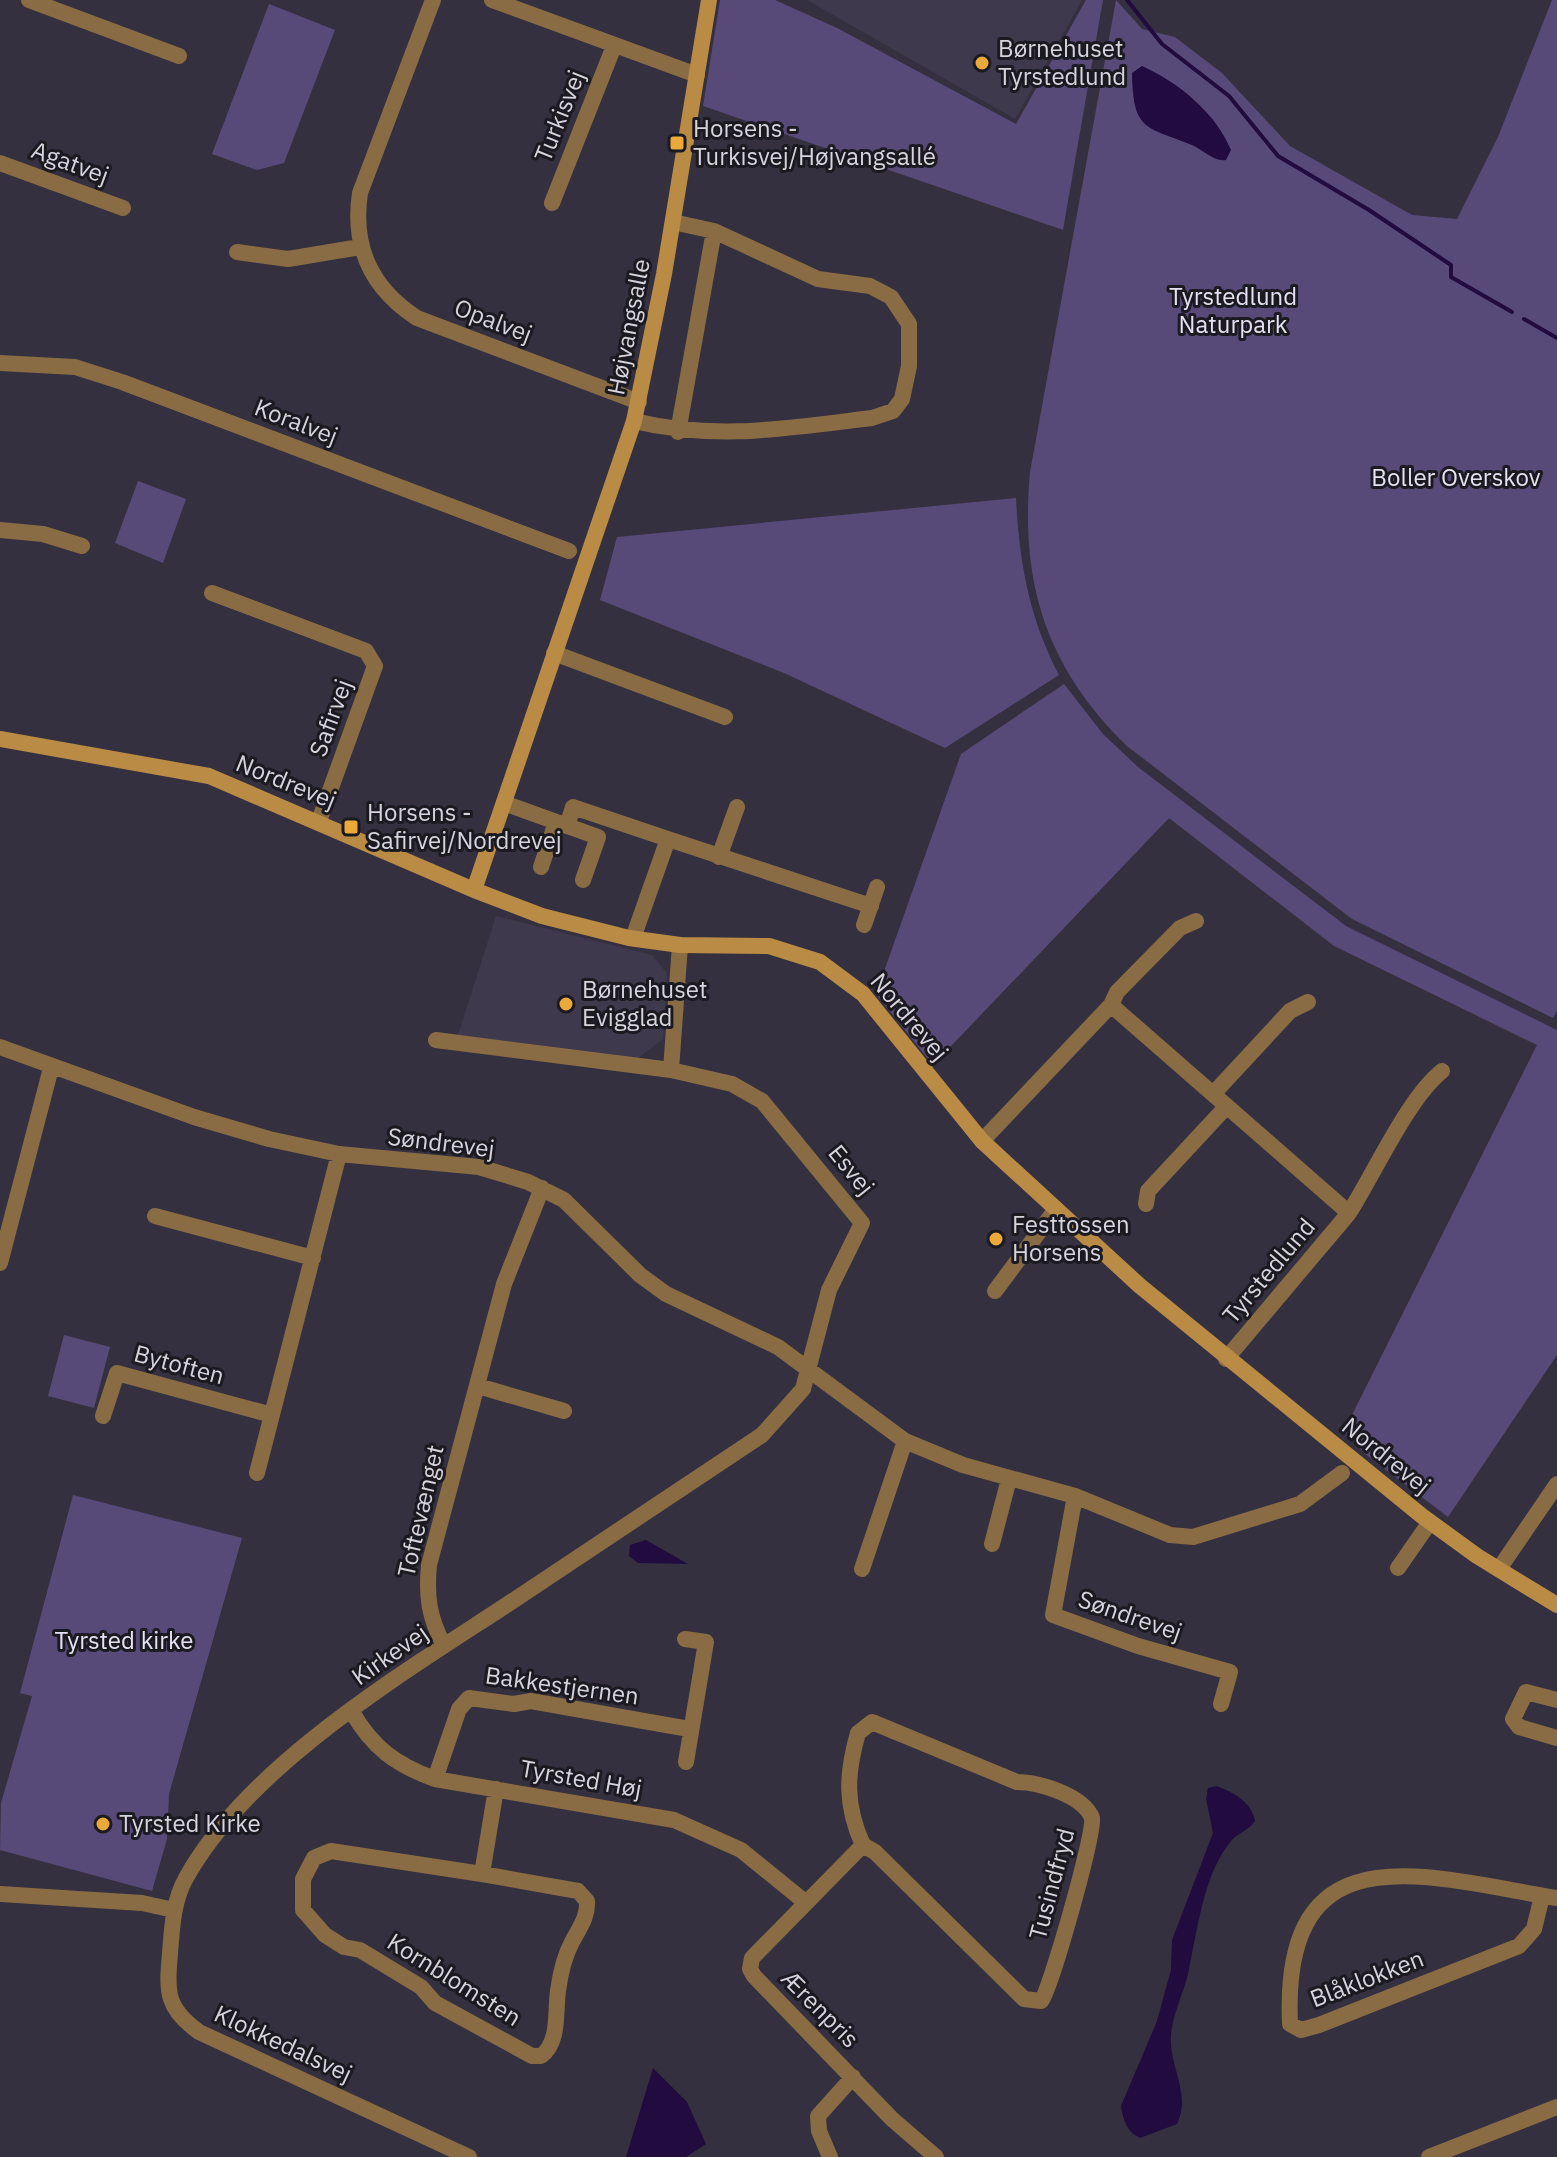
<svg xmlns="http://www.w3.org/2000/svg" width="1557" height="2157" font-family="'IBM Plex Sans',sans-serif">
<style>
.built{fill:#3f394d}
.green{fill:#584a78}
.water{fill:#210b3f}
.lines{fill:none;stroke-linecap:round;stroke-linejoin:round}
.stream{stroke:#210b3f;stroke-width:4}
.street{stroke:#896c43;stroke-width:16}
.secondary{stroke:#b98b45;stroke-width:16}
.poi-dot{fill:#eba93a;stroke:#1b1a20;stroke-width:3}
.labels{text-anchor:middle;stroke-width:6;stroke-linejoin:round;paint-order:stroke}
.poi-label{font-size:24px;fill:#d7d4de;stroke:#1b1a20;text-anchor:start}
.street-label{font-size:24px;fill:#d7d4de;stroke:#1b1a20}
.park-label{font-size:24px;fill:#e5e0f2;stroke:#1b1a20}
</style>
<rect width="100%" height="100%" fill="#34303f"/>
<path class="built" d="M807,0h275l-67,119z
M496,916l156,39 15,18 -4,66 -29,22 -176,-26z"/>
<path class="green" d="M720,0h55l62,28 179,96 70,-124h17l-40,230 -360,-124z
M1116,0l26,29 33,8 47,36 68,73 122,69 45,4 41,-82 54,-137h5v1011l-4,7 -201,-99 -225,-173c-81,-79 -107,-163 -97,-274z
M269,4l66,26 -51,133 -27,7 -45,-16z
M138,481l48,18 -23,64 -48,-20z
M1016,498c3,63 13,120 43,177l-114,73 -161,-75 -184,-73 17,-63z
M1064,684l39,50 35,33 208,159 211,104v325l-109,162 -84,-64 -20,-22 193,-386 -203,-99 -165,-128 -236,247 -57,-71 85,-240z
M64,1335l46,12 -16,61 -46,-12z
M73,1495l169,43 -73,256 -2,45 -15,52 -152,-41 1,-47 31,-107 -12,-3z"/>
<path class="water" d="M1142,66c36,16 74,47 89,84l-5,10c-12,2 -23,-10 -34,-15 -47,-19 -59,-14 -60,-72z
M646,1540l42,24 -50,-1 -9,-7 1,-11z
M1216,1786c17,6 36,16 39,35 -7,10 -17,12 -23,19 -29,33 -35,94 -44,134 -5,20 -15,40 -17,60 -3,32 21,59 6,90l-37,14c-13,-6 -17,-18 -19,-32l36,-85 14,-51 1,-30 41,-107 -7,-34 2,-11z
M653,2068l34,34 19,42 -20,13h-60z"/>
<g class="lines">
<path class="stream" d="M1127,0l35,44 67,52 49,60 91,54 82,55v12l61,35
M1524,319l33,19"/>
<path class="street" d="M29,0l150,56
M433,0l-73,193c-8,54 11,95 57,125l222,84
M492,0l205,75
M0,163l123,45
M552,203l62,-157
M237,252l51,7 72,-12
M0,363l75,4 47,15 447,169
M634,421c84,20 153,7 238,-3l21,-7 9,-12 7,-33v-42l-18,-27 -21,-11 -52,-7 -104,-48 -41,-9
M678,432l36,-201
M0,530l43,4 39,12
M212,593l154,58 9,15 -56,155
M554,653l171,64
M504,803l94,34 -15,43
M567,826l6,-19 95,32 -35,99
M668,839l203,67
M719,857l18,-50
M541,867l15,-45
M864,925l13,-38
M1111,1005l6,-13 63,-64 16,-7
M436,1040l235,30 61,14 30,17 100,122 -33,67 -26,99 -41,46c-85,57 -171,114 -257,171 -105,69 -257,160 -319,272 -13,23 -14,50 -16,76 -4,39 -3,55 29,78l270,125
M0,1047l194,70 75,22 70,15 140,13 49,15 36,18 76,75 26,19 112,53 127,94 58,24 112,31 95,39 23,2 107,-33 42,-31
M671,1070l9,-125
M1213,1094l77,-83 18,-9
M982,1141l129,-136 238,208 -123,146
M1146,1204l2,-13 79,-85
M1349,1213c25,-39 59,-115 93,-142
M155,1216l158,42
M0,1263l51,-195
M995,1291l61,-82
M478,1386l86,25
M103,1416l14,-43 155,42
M257,1473l82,-319
M1075,1496l-22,119 85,31 92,26 -9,32
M992,1544l17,-65
M1398,1568l32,-46
M862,1569l43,-128
M1499,1569l58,-85
M685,1639l21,3 -20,120
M444,1646c-15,-29 -18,-49 -15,-81l75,-281 38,-96
M1557,1700l-31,-8 -13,27 6,8 38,11
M352,1712c21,36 44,53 83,67l239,41 67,30 64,52
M435,1779l24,-70 10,-11 45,6 17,-3 158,28
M863,1845c-18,-39 -17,-71 -5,-112l14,-11 145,60c21,0 66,13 75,36 4,11 -42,174 -51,183l-17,-2 -149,-147 -12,-7 -111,113 -2,11 4,7 138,143 44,38
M482,1874l-151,-23 -17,7 -11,21v31l22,25 19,12 16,3 61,37 14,16 97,53h9c19,-13 14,-46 17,-65 2,-15 7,-36 14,-49 7,-14 16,-24 15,-41l-9,-10 -96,-17 14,-85
M0,1894l142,9 32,7
M1542,1896l-8,33 -15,17 -200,79 -18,5 -11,-6c-9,-198 136,-147 267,-126
M830,2157l-11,-26 -1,-15 35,-39
M1429,2157l128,-50"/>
<path class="secondary" d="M0,739l209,37 265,114 68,26 87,22 51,7 89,1 51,16 43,32 119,147 158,145 282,230 55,40 80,49
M474,890l160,-469 30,-147 45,-274"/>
</g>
<g class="poi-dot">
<circle cx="982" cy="63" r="8"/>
<rect x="669" y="135" width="16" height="16" rx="4"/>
<rect x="343" y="819" width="16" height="16" rx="4"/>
<circle cx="566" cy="1004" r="8"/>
<circle cx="996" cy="1239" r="8"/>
<circle cx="103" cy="1824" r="8"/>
</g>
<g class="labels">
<g class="poi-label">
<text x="998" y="57">Børnehuset<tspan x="998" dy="28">Tyrstedlund</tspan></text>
<text x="693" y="137">Horsens -<tspan x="693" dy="28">Turkisvej/Højvangsallé</tspan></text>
<text x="367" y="821">Horsens -<tspan x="367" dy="28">Safirvej/Nordrevej</tspan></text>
<text x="582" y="998">Børnehuset<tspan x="582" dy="28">Evigglad</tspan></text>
<text x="1012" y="1233">Festtossen<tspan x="1012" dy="28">Horsens</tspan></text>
<text x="119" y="1832">Tyrsted Kirke</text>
</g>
<g class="street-label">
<text transform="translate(560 116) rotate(-68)" y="8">Turkisvej</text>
<text transform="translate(70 163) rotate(20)" y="8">Agatvej</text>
<text transform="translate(493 321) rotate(21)" y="8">Opalvej</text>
<text transform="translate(629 327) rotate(-79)" y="8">Højvangsalle</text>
<text transform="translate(296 422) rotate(21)" y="8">Koralvej</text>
<text transform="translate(331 718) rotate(-70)" y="8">Safirvej</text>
<text transform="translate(286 782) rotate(22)" y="8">Nordrevej</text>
<text transform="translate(909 1017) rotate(50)" y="8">Nordrevej</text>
<text transform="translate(441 1143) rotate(7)" y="8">Søndrevej</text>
<text transform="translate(851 1170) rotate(51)" y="8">Esvej</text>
<text transform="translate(1269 1271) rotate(-50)" y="8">Tyrstedlund</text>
<text transform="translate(179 1365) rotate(15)" y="8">Bytoften</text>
<text transform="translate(1386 1456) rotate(39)" y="8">Nordrevej</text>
<text transform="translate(421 1511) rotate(-77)" y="8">Toftevænget</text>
<text transform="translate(1130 1616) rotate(19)" y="8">Søndrevej</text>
<text transform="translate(390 1655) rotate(-35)" y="8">Kirkevej</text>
<text transform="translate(562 1686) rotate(8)" y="8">Bakkestjernen</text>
<text transform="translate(581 1779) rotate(10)" y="8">Tyrsted Høj</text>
<text transform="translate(1052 1884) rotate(-75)" y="8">Tusindfryd</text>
<text transform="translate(1367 1979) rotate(-21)" y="8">Blåklokken</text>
<text transform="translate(454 1980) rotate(32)" y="8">Kornblomsten</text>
<text transform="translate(820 2009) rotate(45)" y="8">Ærenpris</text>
<text transform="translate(283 2044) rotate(25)" y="8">Klokkedalsvej</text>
</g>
<g class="park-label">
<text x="1233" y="305">Tyrstedlund<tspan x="1233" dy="28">Naturpark</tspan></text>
<text x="1456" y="486">Boller Overskov</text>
<text x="124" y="1649">Tyrsted kirke</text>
</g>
</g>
</svg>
